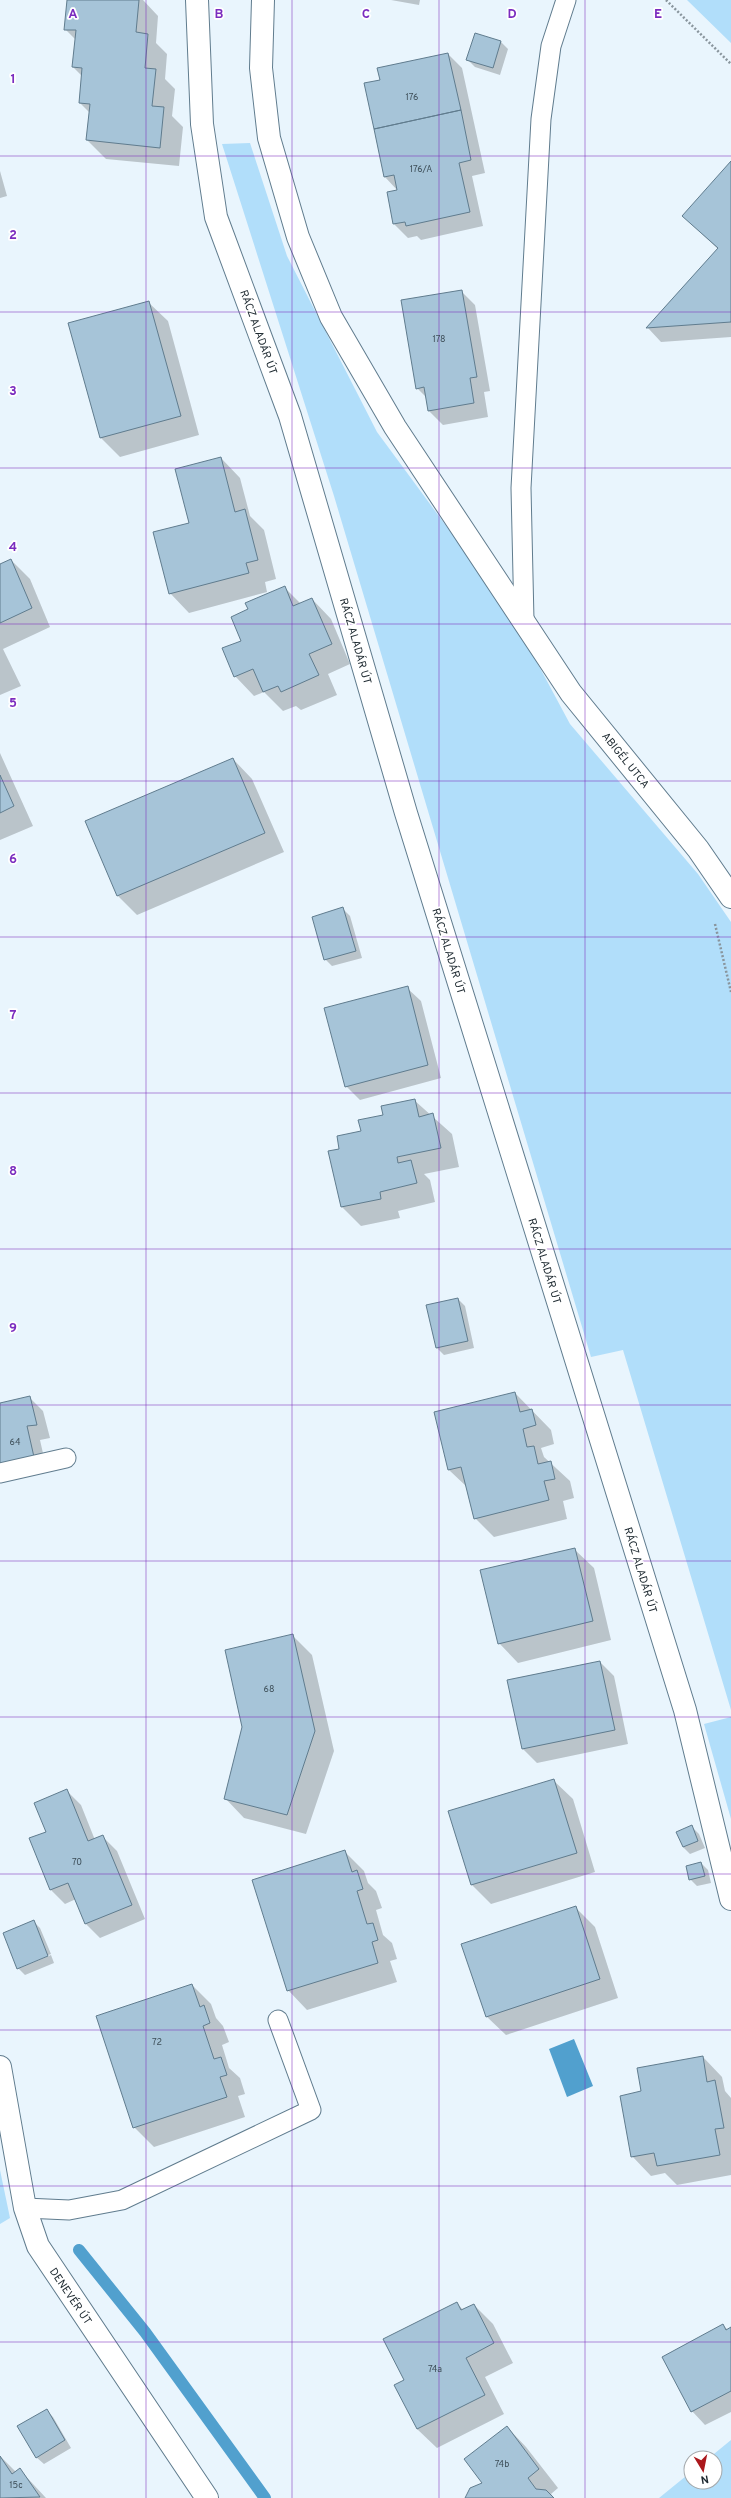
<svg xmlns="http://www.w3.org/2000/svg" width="731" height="2498" font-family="Overpass,sans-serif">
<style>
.green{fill:#b1defa}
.water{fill:#51a0ce}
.shadow{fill:#0003}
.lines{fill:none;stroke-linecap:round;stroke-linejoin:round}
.stream{stroke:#51a0ce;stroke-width:12}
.building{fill:#a6c4d8;stroke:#607c8e}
.service-casing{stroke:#607c8e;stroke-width:21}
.minor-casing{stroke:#607c8e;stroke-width:24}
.path{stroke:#89959d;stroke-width:2.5;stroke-dasharray:2 2;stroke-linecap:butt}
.service{stroke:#fff;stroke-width:19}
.minor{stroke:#fff;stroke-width:22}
.grid{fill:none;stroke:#7b2cbf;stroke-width:1;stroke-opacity:0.55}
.labels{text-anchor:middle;stroke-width:3.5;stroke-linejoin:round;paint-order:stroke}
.number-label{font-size:9px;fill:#3e4f59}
.street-label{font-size:11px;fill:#1c282f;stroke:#fff}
.grid-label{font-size:13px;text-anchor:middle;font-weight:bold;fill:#7b2cbf;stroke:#fff;stroke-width:3.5;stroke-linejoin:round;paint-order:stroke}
</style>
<rect width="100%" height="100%" fill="#e9f5fd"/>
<path class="green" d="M687,0h44v43z
M250,143l37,113 90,176 134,182 59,110 128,150 33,48v788l-108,-360 -32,7 -257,-861 -112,-352z
M731,1717v102l-27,-95z
M0,2170l10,48 -10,6z
M731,2440v58h-72l32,-26v10h24v-24h-6z"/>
<path class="water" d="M574,2039l19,47 -26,11 -18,-48z"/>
<path class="shadow" d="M68,0h75l15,16 -2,27 11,11 -2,25 10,10 -3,27 11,11 -4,39 -73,-7 -19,-19 3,-27 -10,-10 2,-27 -9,-9 3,-27 -11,-11z
M391,0h29l-1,5z
M476,34l25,8 7,7 -8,26 -25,-8 -7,-7z
M448,54l14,14 23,105 -13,3 11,50 -62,14 -4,-4 -9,2 -14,-14 -6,-31 10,-2 -13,-14 -4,-96z
M731,163v174l-70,5 -13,-14 70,-79 -35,-33z
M0,171l7,25 -7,2z
M461,291l14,14 15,86 -6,1 4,25 -45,8 -14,-14 -2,-13 -10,-10z
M148,302l20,19 31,114 -79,22 -19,-19 -32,-114z
M221,458l19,20 10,38 14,14 12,49 -11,3 2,10 -78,21 -19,-20z
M11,560l19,19 20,48 -47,22 18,37 -21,9v-130z
M284,587l17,17 11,-5 19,20 19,45 -22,10 9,21 -36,15 -5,-4 -13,5 -19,-19 -10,4 -19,-20 15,-66z
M0,753l33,73 -33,14z
M233,759l19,20 32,73 -147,63 -19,-19z
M342,908l8,8 12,42 -30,8 -7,-7z
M407,988l14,13 20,77 -81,22 -14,-14z
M414,1100l38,34 7,33 -35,7 6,6 5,22 -37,9 2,7 -39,8 -19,-19 -12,-56 11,-2 44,-34z
M458,1299l7,7 9,42 -30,7 -7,-7z
M515,1393l36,37 3,14 -13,4 3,9 26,24 4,17 -11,3 4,18 -73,18 -19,-19 -8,-31 -18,-17z
M29,1397l14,14 7,27 -10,2 7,31 -47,12v-79z
M574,1549l20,19 17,72 -93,23 -19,-20z
M292,1635l20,20 22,96 -28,83 -62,-16 -19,-20z
M600,1662l14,14 14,68 -91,19 -14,-14 -14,-69z
M553,1780l20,19 22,73 -104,32 -19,-19z
M67,1791l14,14 14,35 8,-3 14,14 28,68 -45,19 -14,-14 -10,-25 -11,5 -14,-14 -21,-51 18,-6z
M692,1827l7,7 6,14 -15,6 -7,-7z
M345,1852l19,19 4,12 8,8 6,17 -6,2 7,25 9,8 5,16 -7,2 7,21 -90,28 -19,-20z
M701,1863l7,7 3,13 -14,3 -7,-7z
M575,1907l20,20 23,71 -112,37 -20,-19z
M33,1921l7,7 11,26 -31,12v2l31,-13 3,8 -29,12 -7,-7z
M192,1985l19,19 5,14 7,8 6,16 -7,3 7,23 11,10 5,16 -7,2 7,21 -91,30 -20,-20z
M703,2057l19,20 3,14 6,7v77l-54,10 -12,-12 -14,3 -19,-20 11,-64z
M457,2303l6,7 11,-5 19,19 20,39 -28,14 19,37 -67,34 -20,-19 -12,-49z
M723,2325l5,5 3,-2v84l-26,13 -13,-14z
M46,2410l7,7 18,31 -27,16 -8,-7z
M507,2427l19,20 32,41 -7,6 3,4h-88l18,-14z
M0,2456l16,16 4,-2 26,28h-46z"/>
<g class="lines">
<path class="stream" d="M79,2250l66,82 120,166"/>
</g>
<path class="building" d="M67,0h72l-3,32 12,2 -3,34 11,1 -4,37 12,1 -4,41 -74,-8 4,-36 -11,-1 3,-35 -10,-1 4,-37h-12z
M475,33l26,8 -8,27 -27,-8z
M448,53l13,57 -87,19 -10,-46 16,-3 -3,-12z
M461,110l10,50 -12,3 11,49 -64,14 -1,-4 -12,2 -6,-32 10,-2 -3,-15 -10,2 -10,-48z
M731,161v161l-85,6 72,-80 -36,-32z
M462,290l15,87 -7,1 4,25 -46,8 -4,-24 -8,2 -15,-89z
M149,301l32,115 -81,22 -32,-115z
M221,457l14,55 10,-3 13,51 -12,3 3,10 -80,21 -16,-62 36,-9 -14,-54z
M11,559l21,49 -32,15v-59z
M285,586l8,20 19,-8 20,46 -23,10 10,21 -38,17 -3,-6 -15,6 -10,-23 -19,8 -12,-29 19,-7 -10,-24 17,-8 -3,-6z
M233,758l32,75 -148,63 -32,-75z
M0,775l14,31 -14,7z
M343,907l13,44 -32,9 -12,-43z
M408,986l20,79 -83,22 -21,-79z
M415,1099l4,18 14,-4 8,35 -44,9 1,6 13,-3 6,23 -37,9 1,7 -40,8 -13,-56 11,-2 -2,-13 24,-5 -3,-11 25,-5 -2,-9z
M458,1298l10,43 -32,7 -10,-43z
M515,1392l5,20 12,-3 4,16 -13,4 4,18 7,-1 4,18 13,-3 4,18 -11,2 5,19 -75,19 -13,-52 -13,3 -14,-58z
M30,1396l7,29 -10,1 7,31 -34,9v-63z
M575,1548l18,73 -95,23 -18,-74z
M293,1634l22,97 -28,84 -63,-16 18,-72 -17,-77z
M600,1661l15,69 -93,19 -15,-69z
M554,1779l23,74 -106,32 -23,-74z
M67,1789l21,52 15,-6 29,70 -47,19 -17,-41 -18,7 -21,-52 17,-6 -12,-29z
M692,1825l6,16 -15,6 -7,-15z
M345,1850l7,22 5,-2 6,19 -6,2 10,33 6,-1 5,17 -6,2 6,21 -91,28 -35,-111z
M701,1862l4,14 -16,4 -3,-14z
M576,1906l24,73 -114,38 -25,-73z
M34,1920l14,36 -31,13 -14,-36z
M192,1984l8,23 4,-2 6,18 -7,3 11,33 7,-2 6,18 -7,2 7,20 -94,31 -37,-112z
M703,2056l4,26 8,-2 9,48 -9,1 5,26 -63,11 -3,-13 -23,4 -11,-61 21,-5 -4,-23z
M457,2302l4,8 13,-6 20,39 -28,15 19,37 -68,34 -23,-44 10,-5 -21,-41z
M723,2324l3,6 5,-3v64l-40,21 -29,-55z
M47,2409l18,31 -29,18 -19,-32z
M507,2426l32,43 -11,9 8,11 10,1 8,8h-89l5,-10 12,-5 -18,-24z
M0,2456l12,18 8,-6 20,29 -40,1z"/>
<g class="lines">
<g class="service-casing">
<path id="service" d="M524,620l-3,-132 20,-369 10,-73 15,-46
M0,1473l66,-15
M25,2208l44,2 53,-10 189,-90 -33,-90"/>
</g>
<g class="minor-casing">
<path id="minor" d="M197,0l5,124 14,93 74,199 116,397 279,897 46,189
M263,0l-2,68 8,70 29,99 33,80 64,110 176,266 127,156 33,48
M0,2067l25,141 13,38 169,252"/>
</g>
<path class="path" d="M666,0l65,64
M715,924l16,68"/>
<use href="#service" class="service"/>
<use href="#minor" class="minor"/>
</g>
<path class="grid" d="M146,0v2498M292,0v2498M439,0v2498M585,0v2498M0,156h731M0,312h731M0,468h731M0,624h731M0,781h731M0,937h731M0,1093h731M0,1249h731M0,1405h731M0,1561h731M0,1717h731M0,1874h731M0,2030h731M0,2186h731M0,2342h731"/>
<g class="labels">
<g class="number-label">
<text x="412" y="100">176</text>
<text x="421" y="172">176/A</text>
<text x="439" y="342">178</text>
<text x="15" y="1445">64</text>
<text x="269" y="1692">68</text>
<text x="77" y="1865">70</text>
<text x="157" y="2045">72</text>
<text x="435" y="2372">74a</text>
<text x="502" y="2467">74b</text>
<text x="16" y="2488">15c</text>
</g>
<g class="street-label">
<text transform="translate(259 332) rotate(70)" y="4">RÁCZ ALADÁR ÚT</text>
<text transform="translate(356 641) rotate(74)" y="4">RÁCZ ALADÁR ÚT</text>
<text transform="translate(626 760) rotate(51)" y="4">ABIGÉL UTCA</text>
<text transform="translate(449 951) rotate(73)" y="4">RÁCZ ALADÁR ÚT</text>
<text transform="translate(545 1261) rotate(73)" y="4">RÁCZ ALADÁR ÚT</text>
<text transform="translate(641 1570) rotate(73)" y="4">RÁCZ ALADÁR ÚT</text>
<text transform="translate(71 2296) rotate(56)" y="4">DENEVÉR ÚT</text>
</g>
</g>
<g class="grid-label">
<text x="73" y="18">A</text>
<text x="219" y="18">B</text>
<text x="366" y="18">C</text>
<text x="512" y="18">D</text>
<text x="658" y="18">E</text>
<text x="13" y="83">1</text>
<text x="13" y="239">2</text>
<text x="13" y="395">3</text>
<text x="13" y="551">4</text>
<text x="13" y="707">5</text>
<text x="13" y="863">6</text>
<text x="13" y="1019">7</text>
<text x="13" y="1175">8</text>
<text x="13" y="1332">9</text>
</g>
<g transform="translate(703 2470) rotate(170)"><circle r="19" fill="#ffffff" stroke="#a4a9ac"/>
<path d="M0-3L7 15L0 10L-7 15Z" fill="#ab181c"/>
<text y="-6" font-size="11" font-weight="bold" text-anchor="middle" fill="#1c282f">N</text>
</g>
</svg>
